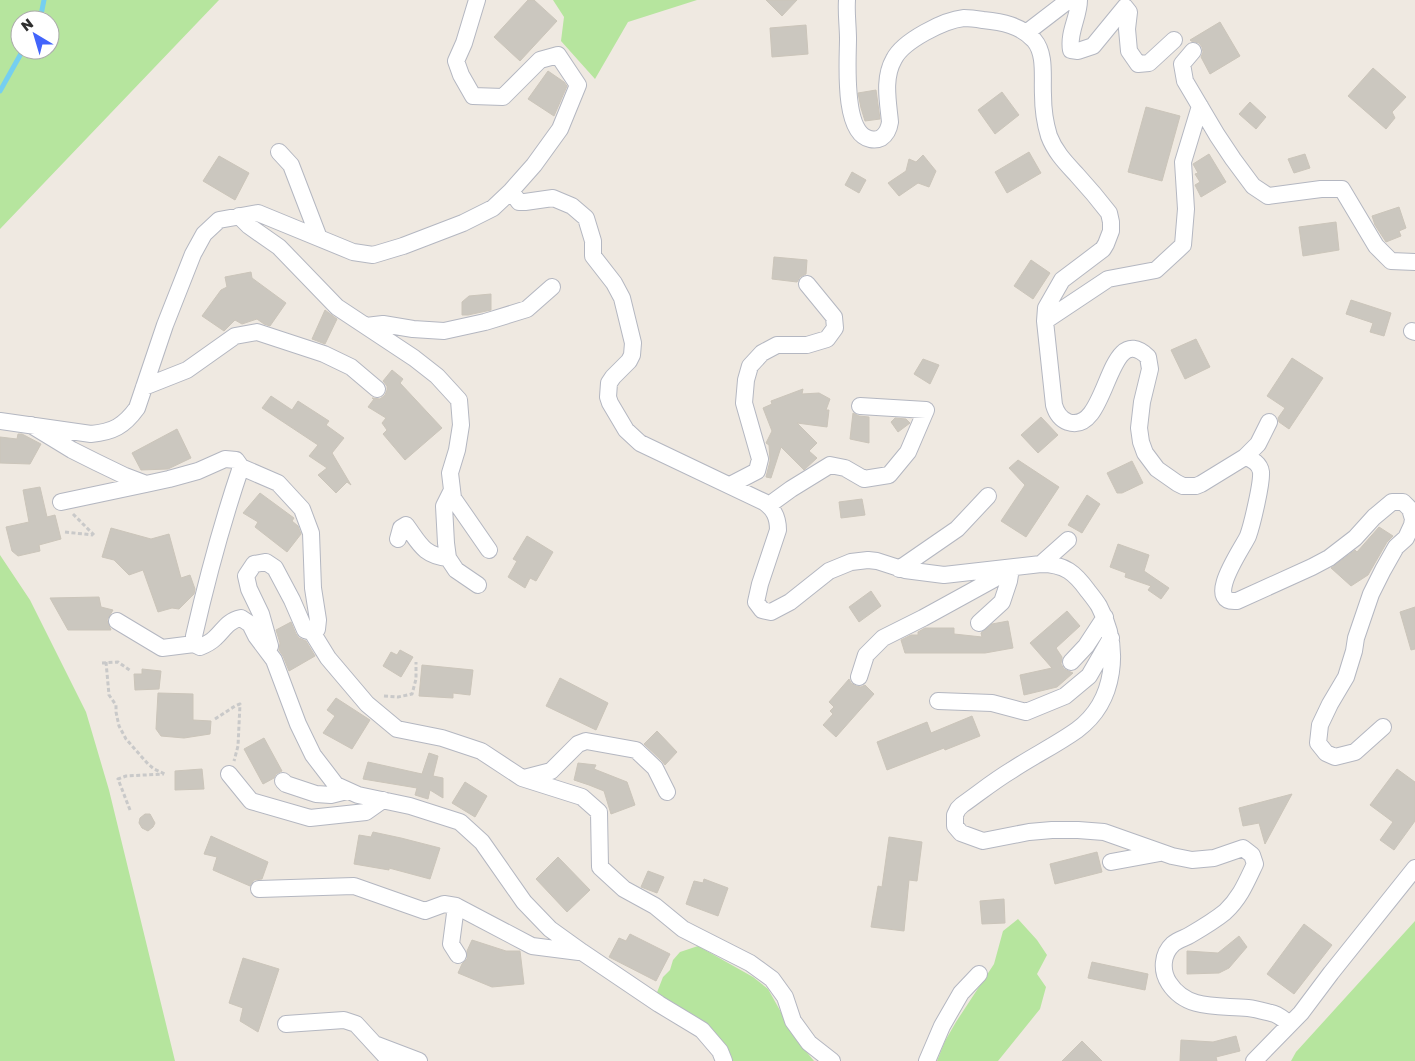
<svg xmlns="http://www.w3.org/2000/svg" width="1415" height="1061" font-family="'Golos Text',sans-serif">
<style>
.green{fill:#b6e59e;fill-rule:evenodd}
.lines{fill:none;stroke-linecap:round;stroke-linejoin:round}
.stream{stroke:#75cff0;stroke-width:5}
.building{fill:#cbc7bf;stroke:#cbc5ba}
.minor-casing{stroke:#b4b7c1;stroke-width:18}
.path{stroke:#c9c9c9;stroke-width:3;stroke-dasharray:4 2.5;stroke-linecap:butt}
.minor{stroke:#fff;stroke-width:16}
</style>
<rect width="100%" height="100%" fill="#efe9e1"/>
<path class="green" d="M0,0h219l-219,229zM20,20h30v30h-30z
M553,0h144l-69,22 -33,57 -34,-38 3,-24z
M0,555l30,45 56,112 23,78 66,271h-175z
M1018,919l19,21 10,15 -10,19 9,13 -6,22 -42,52h-61l8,-20 11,-19 38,-58 9,-33z
M1415,921v140h-124l5,-9z
M698,946l55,31 15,12 28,50 18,22h-82l-1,-6 -10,-13 -65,-47 7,-18 7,-7 3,-10 7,-8z"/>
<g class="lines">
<path class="stream" d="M40,20l4,-20
M0,91l23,-41"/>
</g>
<path class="building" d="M528,0h6l23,21 -37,40 -26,-24z
M766,0h31l-15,16z
M1220,22l20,34 -30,18 -9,-17 2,-5 -1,-5 -3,-4 -8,-2 -1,-1z
M806,25l2,29 -36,3 -2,-29z
M1373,68l33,29 -14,15 3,6 -9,11 -38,-33z
M548,71l16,11 3,4 -13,30 -26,-17z
M876,90l4,29 -15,2 -4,-13 -3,-15z
M1002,92l17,23 -24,19 -17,-24z
M1250,102l16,15 -10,12 -17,-15z
M1146,107l34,9 -18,65 -34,-9z
M1029,152l12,21 -34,20 -12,-21z
M1209,154l17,28 -25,15 -6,-12 5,-3 -5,-8 3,-1 -5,-9z
M1305,154l5,14 -16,5 -6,-14z
M923,155l13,16 -7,16 -11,-4 -19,13 -11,-13 18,-12 3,-12 7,3z
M219,156l30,17 -14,27 -32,-19z
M852,172l14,8 -7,13 -14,-8z
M1399,207l7,21 -7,3 2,5 -15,6 -11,-17 -3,-9z
M1336,222l3,28 -36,6 -4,-29z
M774,257l33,3 -1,14 -6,3 -3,5 -25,-3z
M1031,260l19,13 -17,26 -19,-13z
M251,272l1,6 34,25 -16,23 -6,-2 -7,-5 -15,5 -7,-4 -11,11 -22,-15 19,-26 6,-3 -2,-10z
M491,294v16l-23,5h-6v-13l7,-6z
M1351,300l40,13 -7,23 -14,-4 3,-9 -27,-9z
M325,310l12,9 -12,25 -13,-5z
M1196,339l14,28 -25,12 -14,-29z
M1292,358l31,20 -34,51 -10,-7 -1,-4 7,-10 -18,-12z
M923,359l16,6 -9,19 -16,-10z
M392,370l11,9 -3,4 42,45 -37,32 -22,-26 4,-4 -5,-7 4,-5 -18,-11 6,-8 -2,-1 8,1 5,-4 2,-5v-4l-4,-5z
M803,389l-1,5 17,-1 11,6 -4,11h3l-2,17 -30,-4 20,20 -8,8 8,7 -13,12 -23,-23 -10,31 -5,-1 4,-16 -1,-16 -3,-2 6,-12 -9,-23 9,-4 -1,-3z
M271,396l21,14 6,-9 31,20 -3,4 18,13 -12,15 19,32 -4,-3 -11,11 -18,-18 9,-7 -18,-12 9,-11 -56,-37z
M853,413l6,3 10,1v26l-19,-4z
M1041,417l17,18 -20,18 -17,-18z
M895,418l11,1 4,4 -12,9 -7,-10z
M177,429l14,29 -23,11 -27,1 -9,-17z
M18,434h4l19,10 -11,20 -30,-1v-26l17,2z
M1018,460l41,27 -33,50 -25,-16 24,-36 -16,-17z
M1132,461l11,22 -21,10h-5l-10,-20z
M40,487l7,30 8,-2 6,24 -22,6 1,6 -22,5 -6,-5 -6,-24 23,-5 -6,-32z
M260,493l34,25 -2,3 6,5 3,8 -14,18 -32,-25 3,-5 -15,-9z
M1087,495l13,9 -18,29 -14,-8z
M862,499l3,16 -24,3 -2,-16z
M1379,527l14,9 -6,6 -19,33 -17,11 -20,-18 24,-18 2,2z
M111,528l40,11 18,-5 12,44 9,-3 5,14 -1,5 -15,15 -7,-1 -14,4 -15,-42 -14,5 -15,-15 -12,-3z
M527,536l26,16 -17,29 -6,-3 -5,10 -17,-11 9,-16 -4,-2z
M1118,544l31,11 -5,16 25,17 -8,11 -13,-9 3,-4 -26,-9 1,-4 -16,-6z
M871,591l10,15 -22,16 -10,-15z
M99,597l2,10 12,3 -6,10 4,10h-43l-18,-32z
M1415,607v42l-4,1 -11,-38z
M1067,611l13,15 -24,22 6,9 -1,7 3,5 9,4 -16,14 -33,8 -4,-20 32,-7 -22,-25z
M1008,621l5,27 -28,5h-80l-4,-13 10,-5h7v-3l7,-4h29v6l28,3 -1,-4 11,-9z
M291,622l5,12 3,4 7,3 9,15 -26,15 -6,-15 -4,-6 1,-7 -4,-13z
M400,650l13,7 -12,20 -18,-11 8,-14 6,3z
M422,665l51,5 -3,25 -17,-2v5l-34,-2z
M142,669l19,2 -2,18 -24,1 -1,-16h8z
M560,678l48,25 -12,27 -50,-24z
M849,679l2,4 5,3 5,1 4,-2 9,9 -38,43 -13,-12 10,-11 -3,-3 4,-4 -5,-5z
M158,693l35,1v26l18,1 -1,13 -26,4 -23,-2 -5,-7z
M336,698l34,22 -18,29 -29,-16 12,-17 -8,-6z
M972,716l8,20 -35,14 -1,-2 -57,22 -10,-28 50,-20 4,11z
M657,731l20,21 -12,13 -3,-4 -18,-17z
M264,738l18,33 -6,3 -2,4 -11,6 -19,-35z
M429,753l9,3 -5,20 10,2v20l-13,-8 -2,9 -13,-4 2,-7 -54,-9 5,-17 54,12z
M578,763l18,2 -2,4 33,13 8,23 -24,9 -7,-23 -15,-6 -15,-5z
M202,769l2,20 -29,1v-19z
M1397,769l18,13v39l-21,29 -14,-10 13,-18 -23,-17z
M465,782l22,14 -12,21 -23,-14z
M1292,794l-27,50 -6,-21 -16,3 -4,-18z
M145,814h5l5,9 -2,4 -5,4 -6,-3 -3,-5 1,-5z
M373,832l28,6 39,10 -10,31 -41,-11v2l-35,-6 5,-29 12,2z
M211,836l57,26 -6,17 -8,1 -4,6 -37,-16 4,-13 -13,-3z
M889,837l33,5 -5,39 -8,-1 -5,51 -33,-4 7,-41 4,1z
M1097,852l5,20 -47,12 -5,-20z
M558,857l32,33 -23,22 -31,-33z
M648,871l16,6 -7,16 -16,-6z
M704,879l24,9 -10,28 -32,-12 8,-23 9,2z
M1004,899l1,24 -23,1 -2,-23z
M1304,924l28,21 -38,49 -27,-20z
M630,934l40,20 -14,27 -47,-24 10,-19 7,3z
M1239,936l8,11 -18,21 -10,5 -32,1v-23l31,2z
M472,940l34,11h14l4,33 -32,3 -34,-14 4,-9 5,-5v-8z
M243,958l36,11 -21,63 -18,-11 3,-13 -14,-5z
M1092,962l56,12 -3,16 -57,-12z
M1236,1036l4,15 -24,6 1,4h-37l1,-21 32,2z
M1082,1041l20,20h-40z"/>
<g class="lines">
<g class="minor-casing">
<path id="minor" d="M847,0c-1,13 1,26 1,39 0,21 -6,94 22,100 4,1 7,1 11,-1 6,-4 8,-9 9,-16 -2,-21 -7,-44 4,-63 9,-18 50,-39 70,-41 6,0 13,1 19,2 19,2 37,5 51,20 12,14 8,37 9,55 0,13 2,28 6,41 6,16 17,27 28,39 11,12 22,25 32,38l2,9v9l-5,13 -3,5 -41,31 -16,28 -1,13 9,84c2,7 6,14 14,17 41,14 38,-105 80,-65l2,12 -8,33 -3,26 2,14 4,11 12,16 20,14 6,3h13l5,-2 44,-27c7,2 15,7 16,15 1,11 -9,53 -13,64 -4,10 -46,68 -11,65l75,-34 17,-9 26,-20 19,-21 18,-15h11l7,7 3,10 -1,6 -6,13 -10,9 -13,23 -12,24 -15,44 -2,13 -8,26 -16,27 -10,21 -2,18 8,10 9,4 20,-5 28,-25
M1079,0c0,17 -11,32 -8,50l7,1 15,-5 32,-39 4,5 -2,17 2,22 9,13 11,-1 25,-23
M1026,33l43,-33
M1193,51l-11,13 3,17 32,54 16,24 20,27 15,10 53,-7h21l34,57 15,15 24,1
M279,152l12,13 28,73
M511,191l8,11h6l28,-4 19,8 14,12 7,23v15l21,27 8,15 11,45 -1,12 -3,6 -16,16 -4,6 -1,14 2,6 16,27 14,13 124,59c10,7 14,15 14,28l-18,54 -4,18 6,8 9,2 19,-10 39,-31 22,-9 17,-2 9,1 28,9 39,5 97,-11c24,0 34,9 47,27 4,5 8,10 11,15 22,41 17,95 -22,124 -21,15 -44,26 -65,40 -17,10 -33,23 -50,35l-4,4 -3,6v11l6,7 22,8 46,-9 23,-2h26l26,2 68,24 20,4 22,-2 29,-10 9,7 3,9c-9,19 -15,34 -30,48 -11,9 -23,16 -35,23 -5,3 -12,5 -17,9 -11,10 -12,27 -4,39 18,28 50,22 79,25 8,1 15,3 23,5 7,1 13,7 19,11
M239,216l10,10 30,21 58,60 77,51 23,18 22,24 2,25 -4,25 -7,23 3,25 36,52
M1045,321l63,-42 48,-9 27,-25 3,-36 -3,-47 17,-56
M366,326l17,-2 30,5 31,2 41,-9 42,-13 25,-22
M1412,331l3,1
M144,387l43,-17 48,-34 22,-4 67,22 27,13 26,22
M0,421l91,13c22,-2 33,-8 46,-26l28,-83 28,-71 11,-20 15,-14 39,-7 95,39 20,3 30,-9 60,-23 30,-15 18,-17 23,-26 26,-36 18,-44 -20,-30 -18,5 -37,37 -30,-1 -12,-21 -5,-14 8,-18 13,-43
M31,425l41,25 24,12 29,14 21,8 23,-5 29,-8 27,-12 11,1 5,7c-19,56 -34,112 -47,169v8l6,3c5,-2 11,-5 15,-9 9,-8 12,-17 26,-20l9,6 6,12 18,24 24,64 15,31 23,30 22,10 52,11 50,16 22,20 42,60 26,27 32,23 77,52 43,26 18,21 4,10
M1245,457l13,-13 11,-22
M241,467l37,16 24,26 9,24 2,55 5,32 -1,9 -5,3 -7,-2 -13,-30 -17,-32 -9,-6 -12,2 -8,12 3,13 12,25 9,32
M730,485l27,-14 3,-12 -16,-56 2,-23 4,-14 12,-13 15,-8h30l20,-6 8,-11 -1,-11 -27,-33
M452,490l-8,16 2,37 2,15 8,12 22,15
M61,502l85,-18
M769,505l22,-16 39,-24 15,3 19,11 25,-4 19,-23 18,-42 -66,-4
M398,539l3,-11 5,-3c14,19 17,30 42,33
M1041,564l27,-24
M899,569l58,-40 31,-33
M117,621l45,27 32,-4
M979,623l23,-21 7,-21 2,-13
M312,632l16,26 39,46 30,25 45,9 39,13 41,27 60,19 17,15 1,55 24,22 31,17 28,23 67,34 22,16 13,18 8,24 16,22 23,18
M1071,662l15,-16 19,-29
M859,677l7,-22 17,-17 40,-20 71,-39 6,-10
M938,701l54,2 34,9 39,-16 24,-20 22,-38
M229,774l22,27 59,17 56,-6 17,-12
M524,778l27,-7 27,-27 8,-3 50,9 19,18 12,24
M283,781l3,3 30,10 15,1 16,-4
M1111,862l49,-9
M259,889l95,-3 71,25 19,-7 12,2
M458,955l-7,-11 5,-38 76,40 47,6
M286,1024l58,-4 12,4 34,37
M377,1045l42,16
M927,1061l15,-35 19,-33 18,-19
M1254,1061l47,-48 30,-40 84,-105"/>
</g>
<path class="path" d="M73,514l21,21
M65,532l28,3
M106,662l3,33 7,10v7l3,14 7,13 22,25 6,5 11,5
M102,663l16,-1 13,9
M384,696l14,1 14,-3 4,-15v-17
M215,719l20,-13 5,-2 -2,42 -4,15
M130,810l-12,-31 8,-3 38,-2"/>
<use href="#minor" class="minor"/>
</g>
<g transform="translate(35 35) rotate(322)"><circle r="24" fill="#ffffff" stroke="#ababab"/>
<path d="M0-4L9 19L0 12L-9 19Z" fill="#4264fb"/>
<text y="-8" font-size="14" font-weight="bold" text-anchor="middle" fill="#2e2e2e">N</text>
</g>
</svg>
